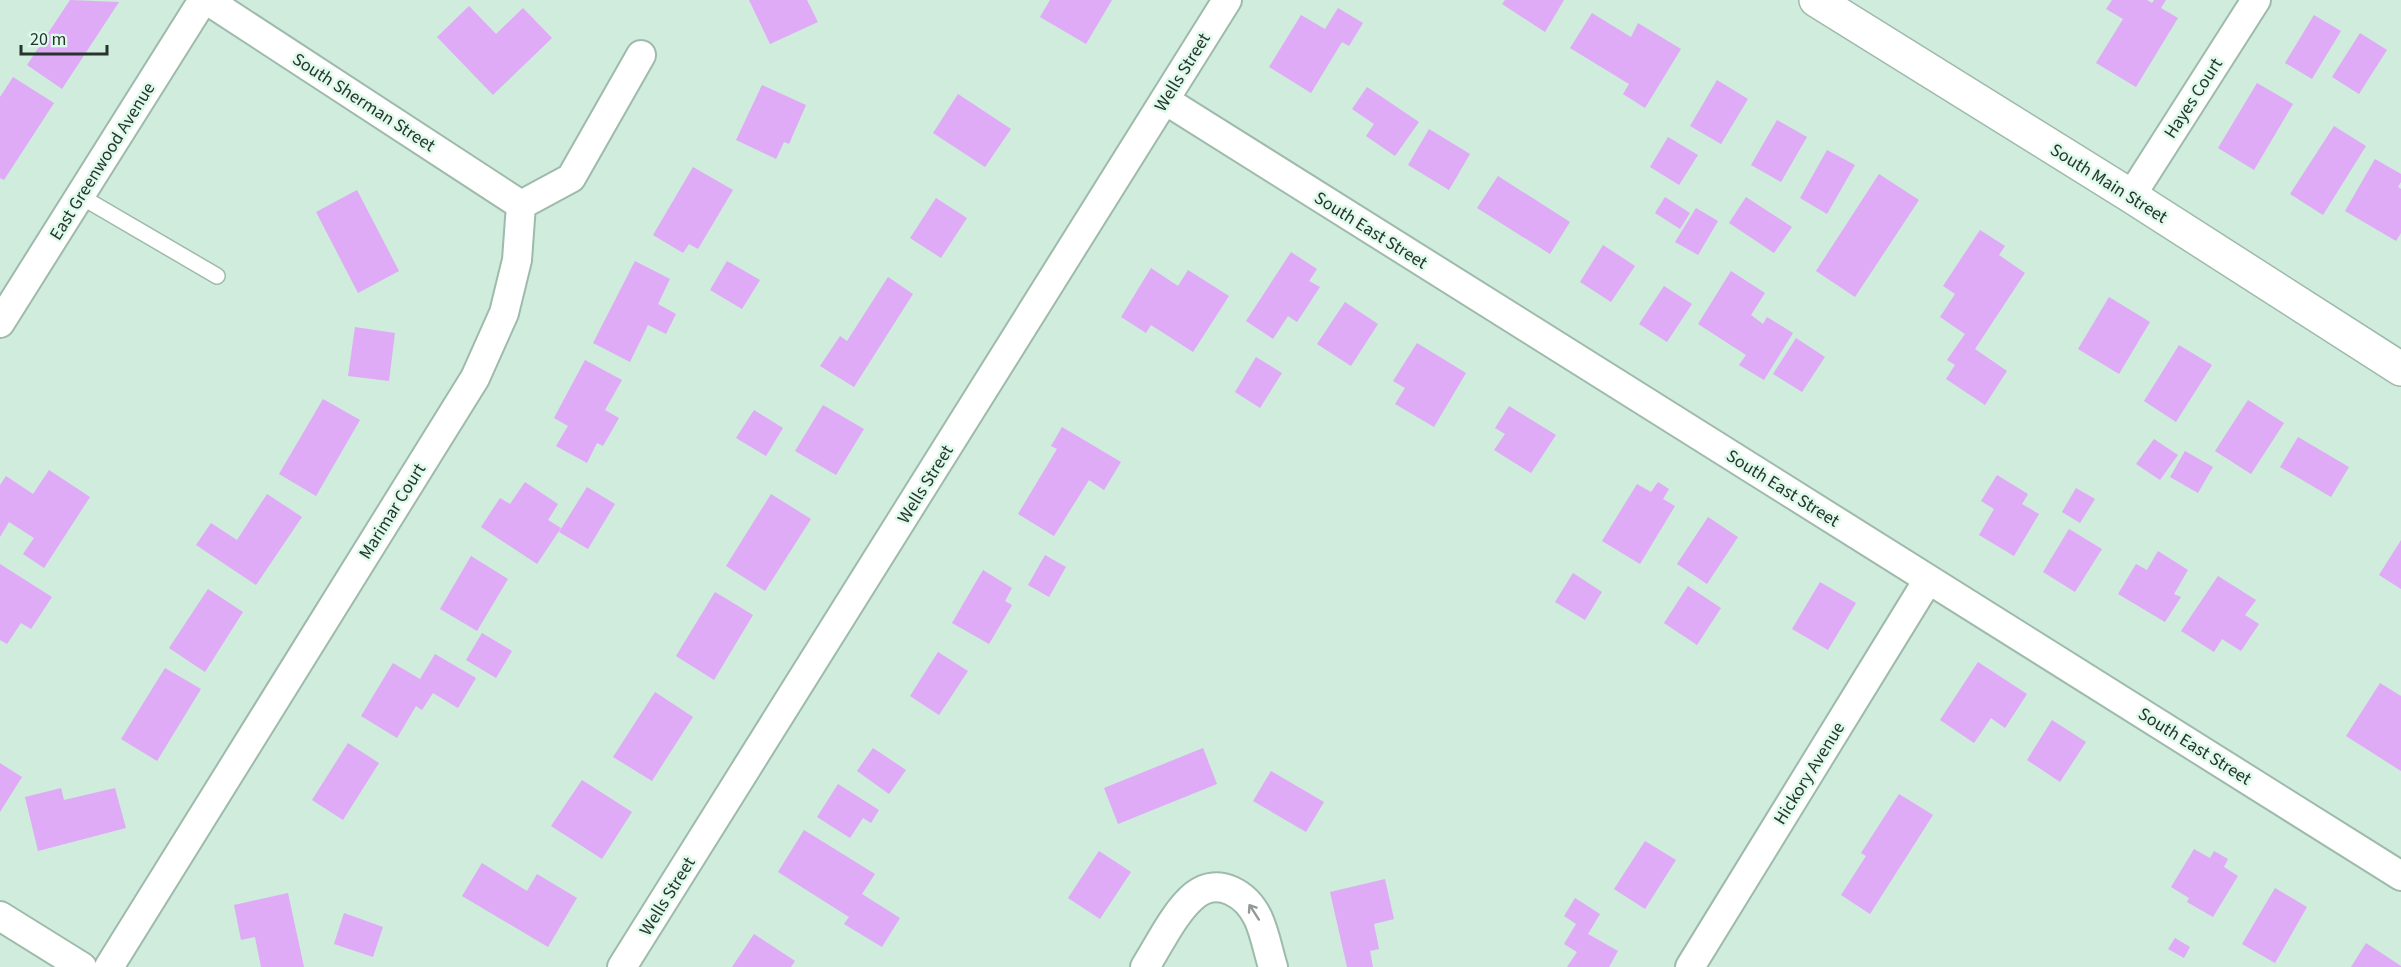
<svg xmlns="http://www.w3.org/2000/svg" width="2401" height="967" font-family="'Source Sans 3',sans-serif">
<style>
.building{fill:#dfaaf6}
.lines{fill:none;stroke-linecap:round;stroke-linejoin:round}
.lane-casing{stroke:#9ebaab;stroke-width:18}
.street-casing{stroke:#9ebaab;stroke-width:32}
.secondary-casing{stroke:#9ebaab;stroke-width:36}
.lane{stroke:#fff;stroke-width:15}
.street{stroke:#fff;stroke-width:28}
.secondary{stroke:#fff;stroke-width:33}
.oneway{stroke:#949996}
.labels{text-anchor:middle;stroke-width:5;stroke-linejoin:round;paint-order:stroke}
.street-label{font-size:18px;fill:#28332e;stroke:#ddfaea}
</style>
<rect width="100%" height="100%" fill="#cfecdd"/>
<path class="building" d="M70,0l49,2 -57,87 -35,-24z
M749,0h58l11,22 -48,22z
M1050,0h62l-26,44 -46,-27z
M1505,0h59l-19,32 -43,-28z
M2112,0h35l5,3 2,-3h12l-5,8 17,10 -42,69 -40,-24 27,-44 -17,-10z
M469,6l27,28 27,-26 29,30 -59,57 -56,-58z
M1338,8l25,15 -14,23 -7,-4 -31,51 -42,-26 32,-52 24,14z
M1592,13l39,24 7,-14 43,26 -36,59 -22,-14 6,-10 -59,-36z
M2314,15l27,16 -29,48 -27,-16z
M2360,33l27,17 -28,44 -27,-17z
M13,77l41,26 -50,77 -4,-2v-81z
M1717,80l31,19 -27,45 -31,-18z
M2257,83l36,21 -39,66 -36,-22z
M762,85l44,20 -17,39 -5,-2 -8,17 -40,-19z
M1367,87l52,35 -24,34 -29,-20 8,-12 -22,-15z
M958,94l53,35 -26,38 -52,-34z
M1777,120l30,17 -26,45 -30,-17z
M2334,126l32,20 -43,69 -33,-21z
M1429,129l41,25 -21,36 -41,-25z
M1668,137l30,18 -19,30 -29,-18z
M1827,150l28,15 -28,49 -27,-16z
M2375,159l26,15v8l-3,5 3,2v44l-5,8 -51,-30z
M693,167l40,23 -35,59 -9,-5 -6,9 -30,-18z
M1879,174l40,26 -64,97 -39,-26z
M1498,176l72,46 -20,32 -73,-46z
M357,190l42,81 -41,22 -42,-81z
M1665,197l25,16 -10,16 -25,-16z
M1746,197l46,30 -18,26 -45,-30z
M936,198l31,20 -26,40 -31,-20z
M1696,208l22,13 -20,34 -23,-13z
M1980,230l25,16 -6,9 26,18 -50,76 32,22 -22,34 -39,-26 9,-14 -8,-5 18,-26 -25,-17 15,-23 -12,-8z
M1603,245l32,21 -24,36 -31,-20z
M1291,252l26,17 -8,12 11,6 -23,35 -9,-6 -15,23 -27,-18z
M635,261l35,18 -12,25 18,10 -10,20 -18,-9 -18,37 -37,-19z
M727,261l33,19 -18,29 -32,-19z
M1151,268l27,18 10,-16 41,26 -36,56 -42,-27 -5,8 -25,-16z
M1731,271l34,22 -14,22 12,9 4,-7 26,16 -29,47 -25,-15 7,-10 -48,-31z
M888,277l25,17 -59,93 -34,-21 20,-30 7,5z
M1664,286l28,18 -25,38 -28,-18z
M2109,297l41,25 -31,52 -41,-25z
M1345,302l33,22 -27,42 -34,-22z
M355,327l40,6 -6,48 -41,-5z
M1796,338l29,19 -23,35 -29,-18z
M1417,343l49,30 -32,54 -39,-23 10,-16 -12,-7z
M2179,345l33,20 -36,57 -32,-21z
M1256,357l26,16 -22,35 -25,-16z
M585,360l37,20 -17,30 14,8 -16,28 -6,-3 -10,20 -31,-17 12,-20 -14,-8z
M323,399l37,21 -44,76 -37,-22z
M2248,400l36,23 -33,51 -36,-23z
M823,405l41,24 -28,46 -41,-24z
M1509,406l47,29 -25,38 -37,-23 11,-16 -10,-6z
M754,410l29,18 -17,28 -30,-18z
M1062,427l59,35 -17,28 -15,-10 -35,56 -36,-22 39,-65 -6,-3z
M2298,437l51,30 -18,30 -51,-30z
M2154,439l24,16 -18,25 -24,-16z
M2185,451l28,16 -15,26 -28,-16z
M49,470l41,27 -46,71 -21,-14 11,-16 -25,-16 -9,15v-52l6,-9 27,18z
M1997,475l31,19 -6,10 17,10 -25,42 -35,-21 15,-26 -13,-8z
M525,482l33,22 -10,16 13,8 -24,36 -56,-37 19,-29 10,6z
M1658,482l11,7 -6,10 12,7 -35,58 -38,-23 35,-57 14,8z
M587,487l28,17 -27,45 -29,-17z
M2076,488l19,11 -15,24 -18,-11z
M267,494l35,23 -46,68 -60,-40 15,-22 26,17z
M771,494l40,25 -46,72 -39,-25z
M1708,517l30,20 -31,47 -30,-20z
M2069,529l33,20 -27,43 -32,-20z
M2401,540v49l-22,-14z
M2158,551l30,19 -14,24 7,3 -16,25 -47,-28 18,-30 11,6z
M1045,555l21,12 -17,30 -21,-12z
M471,556l37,23 -31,52 -37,-22z
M0,564l52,33 -21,32 -10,-6 -14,21 -7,-4z
M983,570l29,18 -7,13 7,4 -23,39 -37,-21z
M1573,573l29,19 -17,28 -30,-18z
M2218,576l38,24 -11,15 14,9 -18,27 -19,-12 -8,13 -33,-21z
M1820,582l36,21 -28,47 -36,-21z
M1688,586l33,22 -24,37 -33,-22z
M208,589l35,23 -38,60 -36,-24z
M715,592l38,23 -39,65 -38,-24z
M482,633l30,18 -16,27 -30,-18z
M938,652l30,19 -29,44 -29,-19z
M435,654l41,24 -18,30 -25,-15 -11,17 -6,-4 -19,32 -36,-22 32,-53 27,16z
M1978,662l49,32 -22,34 -14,-10 -17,25 -34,-23z
M165,668l36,21 -44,72 -36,-22z
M2380,683l21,13v75l-55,-35z
M655,692l38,25 -41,64 -39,-24z
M2052,720l34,22 -26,40 -33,-22z
M348,743l31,20 -36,57 -31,-20z
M873,748l33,22 -17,24 -32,-23z
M1203,748l14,36 -99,40 -14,-36z
M0,763l22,14 -22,35z
M1271,771l53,31 -18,30 -53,-31z
M582,780l50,32 -30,47 -51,-33z
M838,784l41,26 -8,13 -8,-5 -13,20 -33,-21z
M61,788l3,12 51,-12 11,40 -88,23 -13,-54z
M1899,794l34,21 -63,99 -29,-19 25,-39 -5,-3z
M804,830l71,44 -13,20 38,24 -18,29 -38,-23 5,-7 -71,-45z
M1645,841l31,19 -31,49 -31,-20z
M2194,849l16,9 4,-7 14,8 -4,8 14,9 -25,41 -26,-15 2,-4 -18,-11z
M1099,851l32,21 -31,47 -32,-21z
M482,863l45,28 10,-17 40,24 -29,49 -86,-51z
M1385,879l9,40 -20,5 5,25 -9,2 3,16h-26l-17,-75z
M2275,888l32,19 -32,56 -33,-19z
M288,893l16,74h-43l-6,-30 -14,3 -7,-35z
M1575,898l25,16 -12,20 30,17 -9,16h-42l10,-15 -13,-8 12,-20 -12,-8z
M344,913l39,14 -10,30 -39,-13z
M754,934l41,27 -4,6h-59z
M2175,938l15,9 -6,11 -16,-9z
M2366,943l35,23v1h-50z"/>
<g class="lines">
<g class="lane-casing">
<path id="lane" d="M80,196l137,80"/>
</g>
<g class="street-casing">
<path id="street" d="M207,0l314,205
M1165,100l1236,776
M2131,196l125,-196
M521,205l50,-27 70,-123
M0,323l203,-323
M0,916l82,51
M109,967l366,-589 29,-65 13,-53 4,-55
M622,967l605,-967
M1145,967c14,-22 30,-56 50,-72 24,-19 52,0 63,23 7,15 10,33 15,49
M1690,967l238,-387"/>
</g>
<g class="secondary-casing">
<path id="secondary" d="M1816,0l315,196 270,173"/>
</g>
<use href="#lane" class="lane"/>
<use href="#street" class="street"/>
<use href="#secondary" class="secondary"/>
</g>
<defs><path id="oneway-shaft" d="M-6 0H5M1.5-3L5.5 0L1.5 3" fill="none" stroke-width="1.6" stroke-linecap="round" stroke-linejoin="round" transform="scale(1.5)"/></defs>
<use class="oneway" href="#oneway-shaft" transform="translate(1254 912) rotate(-123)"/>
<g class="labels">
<g class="street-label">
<text transform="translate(1182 72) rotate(-58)" y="6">Wells Street</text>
<text transform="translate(2193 98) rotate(-57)" y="6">Hayes Court</text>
<text transform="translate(364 102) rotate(33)" y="6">South Sherman Street</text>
<text transform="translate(102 161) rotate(-58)" y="6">East Greenwood Avenue</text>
<text transform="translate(2109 183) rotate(32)" y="6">South Main Street</text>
<text transform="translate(1371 230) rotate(32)" y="6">South East Street</text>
<text transform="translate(925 484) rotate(-58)" y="6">Wells Street</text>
<text transform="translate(1783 488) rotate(32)" y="6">South East Street</text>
<text transform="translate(392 511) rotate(-58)" y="6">Marimar Court</text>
<text transform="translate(2195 746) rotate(32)" y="6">South East Street</text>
<text transform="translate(1809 773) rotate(-58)" y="6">Hickory Avenue</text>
<text transform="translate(667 896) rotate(-58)" y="6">Wells Street</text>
</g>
</g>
<path d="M21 45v9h86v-9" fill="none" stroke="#28332e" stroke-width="3"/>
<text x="30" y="45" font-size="18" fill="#28332e" stroke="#ddfaea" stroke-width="4.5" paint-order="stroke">20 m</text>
</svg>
